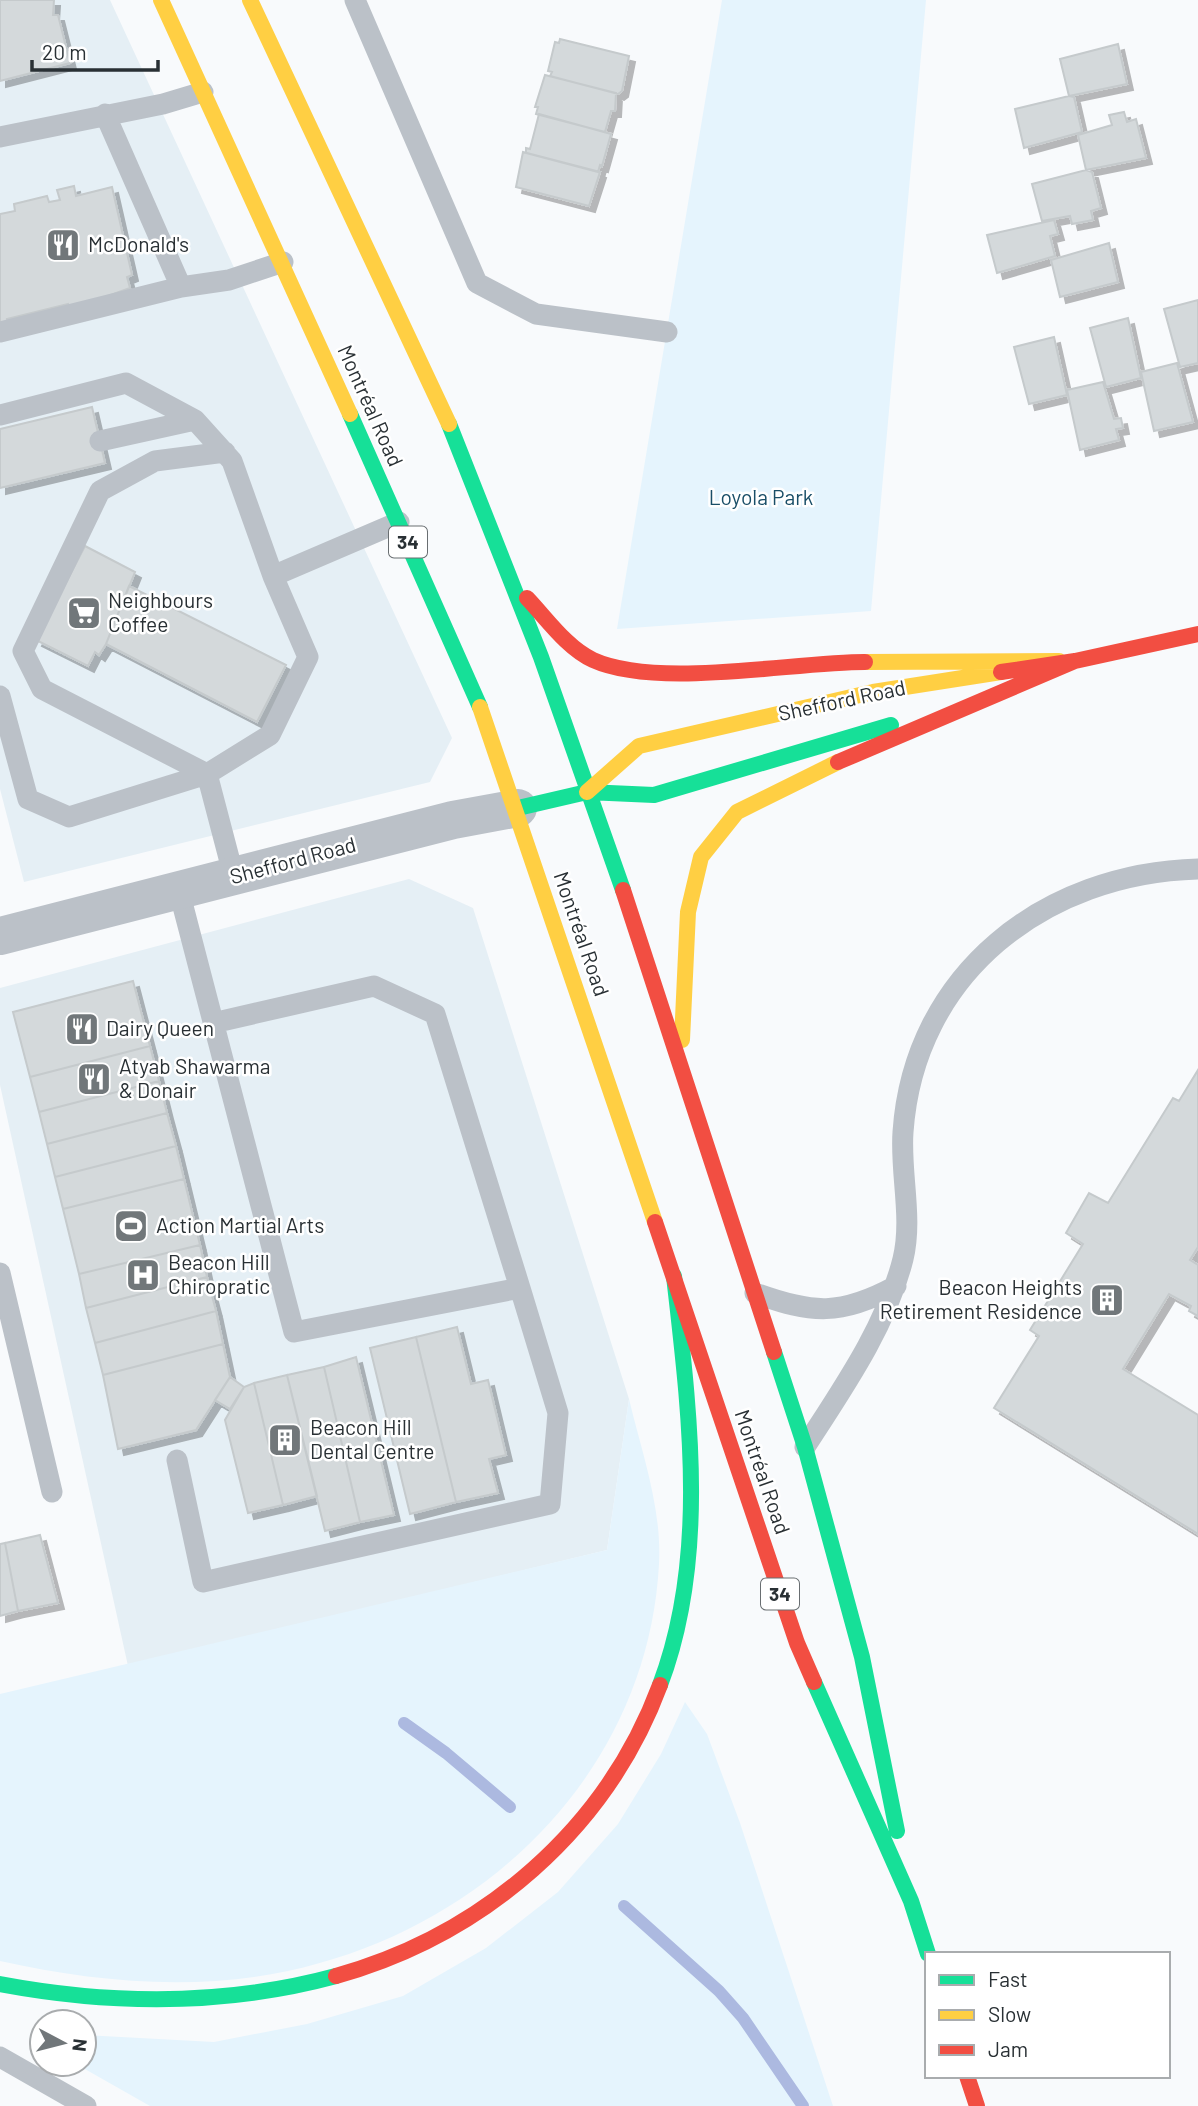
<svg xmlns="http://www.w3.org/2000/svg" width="1198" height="2106" font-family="Barlow,sans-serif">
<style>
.built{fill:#e5eff5}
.green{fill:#e5f4fd}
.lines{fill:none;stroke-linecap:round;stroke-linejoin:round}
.stream{stroke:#acb9e0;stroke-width:12}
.building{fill:#d4d9db;stroke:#c5cacc;stroke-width:2;filter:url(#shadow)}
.lane{stroke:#bbc1c8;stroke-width:21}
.street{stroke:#bbc1c8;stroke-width:38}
.fast{stroke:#16e098;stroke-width:16}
.slow{stroke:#ffcf43;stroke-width:16}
.jam{stroke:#f24e42;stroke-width:16}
.labels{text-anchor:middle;stroke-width:5;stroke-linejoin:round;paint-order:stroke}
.shield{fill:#fff;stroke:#696e71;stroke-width:2}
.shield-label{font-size:19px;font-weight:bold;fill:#293034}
.poi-label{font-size:21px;fill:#293034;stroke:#fff;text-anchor:start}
.street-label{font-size:21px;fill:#293034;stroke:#fff}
.park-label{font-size:21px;fill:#194e67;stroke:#fff}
</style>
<defs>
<filter id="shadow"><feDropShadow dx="6" dy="6" stdDeviation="0" flood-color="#0004"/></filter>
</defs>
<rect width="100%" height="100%" fill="#f8fafc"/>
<path class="built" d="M0,0h110l342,738 -22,44 -406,100 -24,-93z
M409,879l64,29 156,491 -22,151 -479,116 -128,-581v-97z"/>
<path class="green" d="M722,0h204l-55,611 -254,18z
M629,1399c13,54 33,109 30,165 -11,207 -173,365 -371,407 -95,20 -194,11 -288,-10v-267l607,-144z
M685,1702l22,32 33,89 93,283h-683l-74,-42h8v-29l130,7 93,-18 96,-28 83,-48 72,-56 60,-68 43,-70z"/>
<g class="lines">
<path class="stream" d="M404,1723l42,30 64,54
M624,1906l95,85 24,27 60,88"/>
</g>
<path class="building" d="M0,0h54l-1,15h5l12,48 -70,18z
M560,39l69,17 -7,35 -4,3 -68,-18 2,-4 -4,-1 7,-29 4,1z
M1118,44l9,40 -58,12 -9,-37z
M545,75l71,18 -1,18h-4l-6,21 -69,-18 2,-7h-3z
M1069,96l5,1 8,35 -58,16 -9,-39z
M1124,112l3,10 9,-3 10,39 -60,12 -8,-35 34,-10 -3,-10z
M539,114l72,20 -9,32 -2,-1 -2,7 -72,-19v-5l4,1z
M523,152l77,20 -11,34 -73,-19z
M1086,170l6,2 9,36 -10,3 2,9 -21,4 -2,-8 -28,5 -10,-37z
M74,186l2,10 36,-9 20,88 -5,2 3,11 -61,22 -1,-6 -61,15 1,5 -8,2v-112l15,-3 -1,-7 33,-8 2,6 11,-2 -3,-10z
M1054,220l4,14 -8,2 5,20 -58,17 -10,-38z
M1109,243l9,39 -58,15 -9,-37z
M1198,300v63l-18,4 -16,-58z
M1128,318l13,60 -35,9 -16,-59z
M1054,337l13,58 -38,9 -15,-57z
M1177,363l16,59 -39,9 -13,-59z
M1103,382l11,37 7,-1 2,10 -7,1 3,11 -39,10 -13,-60z
M92,407l13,56 -105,25v-59z
M85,546l50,26 -29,72 -7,11 -4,-3 -7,14 -52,-26z
M129,586l157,79 -29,57 -151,-78z
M133,981l17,65 -120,31 -17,-65z
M150,1046l9,35 -120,31 -9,-35z
M1198,1070v177l-8,13 8,5v51l-9,-5 2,-5 -22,-12 -46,75 75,46v119l-204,-126 45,-72 -9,-6 53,-86 -17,-11 23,-40 19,10 65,-105 6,3z
M159,1081l8,32 -120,31 -8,-32z
M167,1113l9,33 -121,31 -8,-33z
M176,1146l8,33 -121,30 -8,-32z
M184,1179l16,66 -121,29 -16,-65z
M200,1245l7,32 -121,31 -7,-34z
M207,1277l9,34 -121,32 -9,-35z
M216,1311l7,33 -120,31 -8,-32z
M457,1327l14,57 17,-4 18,75 -17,4 9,34 -42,9 -40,-165z
M416,1337l40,165 -46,12 -40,-166z
M223,1344l7,33 -34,53 -78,19 -15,-74z
M356,1357l38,158 -34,7 -36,-155z
M324,1367l36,155 -35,9 -38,-156z
M287,1375l30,121 -34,9 -29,-122z
M230,1377l14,10 -14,22 -15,-9z
M254,1383l29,122 -35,8 -23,-93 19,-33z
M40,1535l18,68 -40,8 -13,-68z
M5,1543l13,68 -18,5v-72z"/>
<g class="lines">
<path class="lane" d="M355,0l122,283 59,31 131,18
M105,114l76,173
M0,137l163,-33 40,-12
M0,332l181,-45 48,-7 54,-18
M0,415l126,-32 69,37 37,41 41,115
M100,441l95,-21
M0,696l28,103 41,18 138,-43 -165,-85 -19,-38 77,-160 55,-30 70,-9
M234,877l-27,-103 63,-39 38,-78 -35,-81 126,-54
M213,1023l161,-37 61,28 85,274
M0,1273l52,219
M755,1293c57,21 86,23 141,-7
M805,1447c38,-59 81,-120 98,-188 10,-41 -3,-86 0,-127 11,-159 142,-259 295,-263
M177,1460l26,122 347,-78 8,-91 -38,-125 -226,44 -115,-441
M0,2057l86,49"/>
<path class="street" d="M0,936l453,-116 65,-12"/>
<path class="fast" d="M350,414l130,293
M449,424l92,233 82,233
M518,808l69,-16 67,3 237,-70
M774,1352l31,95 57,210 35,174
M814,1682l97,219 17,53
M660,1685c49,-129 29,-276 14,-409
M0,1984c112,21 225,22 336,-8"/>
<path class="slow" d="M161,0l189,414
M250,0l199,424
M865,662l194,-1
M480,707l175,515
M587,792l52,-46 234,-54 128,-20
M682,1040l6,-128 13,-55 36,-45 101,-50"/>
<path class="jam" d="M527,598c20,21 40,50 66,62 64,29 199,2 272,2
M1001,672l74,-11 123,-27
M838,762l237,-101
M623,890l151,462
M655,1222l142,421 17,39
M336,1976c147,-41 270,-146 324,-291
M967,2076l10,30"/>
</g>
<defs>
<g id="restaurant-square" transform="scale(1.75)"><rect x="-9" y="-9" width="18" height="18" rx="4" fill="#71777a" stroke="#fff"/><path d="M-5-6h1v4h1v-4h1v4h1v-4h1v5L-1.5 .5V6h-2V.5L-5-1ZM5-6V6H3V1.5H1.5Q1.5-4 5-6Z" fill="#fff"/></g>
<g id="supermarket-square" transform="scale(1.75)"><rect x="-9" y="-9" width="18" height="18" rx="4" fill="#71777a" stroke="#fff"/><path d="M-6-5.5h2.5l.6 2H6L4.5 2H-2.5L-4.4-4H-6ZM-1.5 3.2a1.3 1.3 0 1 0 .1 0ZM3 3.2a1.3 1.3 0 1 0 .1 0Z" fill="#fff"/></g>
<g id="stadium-square" transform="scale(1.75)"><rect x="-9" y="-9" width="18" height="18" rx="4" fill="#71777a" stroke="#fff"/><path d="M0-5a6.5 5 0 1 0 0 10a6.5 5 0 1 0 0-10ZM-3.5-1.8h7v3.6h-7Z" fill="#fff"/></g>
<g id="hospital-square" transform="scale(1.75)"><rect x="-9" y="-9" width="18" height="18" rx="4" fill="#71777a" stroke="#fff"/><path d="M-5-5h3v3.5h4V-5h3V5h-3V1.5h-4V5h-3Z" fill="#fff"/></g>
<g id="building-square" transform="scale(1.75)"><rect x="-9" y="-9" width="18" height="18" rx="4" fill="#71777a" stroke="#fff"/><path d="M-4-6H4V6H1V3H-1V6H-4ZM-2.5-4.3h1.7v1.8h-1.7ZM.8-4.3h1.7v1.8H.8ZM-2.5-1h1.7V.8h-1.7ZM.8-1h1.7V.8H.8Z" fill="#fff"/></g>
</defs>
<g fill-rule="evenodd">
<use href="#restaurant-square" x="63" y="245"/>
<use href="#supermarket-square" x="84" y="613"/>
<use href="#restaurant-square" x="82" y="1029"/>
<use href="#restaurant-square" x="94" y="1079"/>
<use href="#stadium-square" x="131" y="1226"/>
<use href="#hospital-square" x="143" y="1275"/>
<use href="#building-square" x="1107" y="1300"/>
<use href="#building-square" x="285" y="1440"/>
</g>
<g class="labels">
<g class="shield">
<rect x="389" y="526.5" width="38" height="31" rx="5"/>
<rect x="761" y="1578.5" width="38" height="31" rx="5"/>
</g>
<g class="shield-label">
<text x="408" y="549">34</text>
<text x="780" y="1601">34</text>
</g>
<g class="poi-label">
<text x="88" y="252">McDonald's</text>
<text x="108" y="608">Neighbours<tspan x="108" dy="24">Coffee</tspan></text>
<text x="106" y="1036">Dairy Queen</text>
<text x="119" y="1074">Atyab Shawarma<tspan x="119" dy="24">&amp; Donair</tspan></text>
<text x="156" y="1233">Action Martial Arts</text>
<text x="168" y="1270">Beacon Hill<tspan x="168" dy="24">Chiropratic</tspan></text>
<text x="1082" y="1295" text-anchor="end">Beacon Heights<tspan x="1082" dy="24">Retirement Residence</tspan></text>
<text x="310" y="1435">Beacon Hill<tspan x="310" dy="24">Dental Centre</tspan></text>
</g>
<g class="street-label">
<text transform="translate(370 406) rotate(66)" y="7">Montréal Road</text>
<text transform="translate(842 701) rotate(-12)" y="7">Shefford Road</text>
<text transform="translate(293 861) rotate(-15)" y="7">Shefford Road</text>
<text transform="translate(581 934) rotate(71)" y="7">Montréal Road</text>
<text transform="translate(762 1472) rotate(71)" y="7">Montréal Road</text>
</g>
<g class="park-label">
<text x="761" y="505">Loyola Park</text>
</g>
</g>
<rect x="925" y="1952" width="245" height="126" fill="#ffffff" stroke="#a9acae" stroke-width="2"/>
<rect x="939" y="1975" width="35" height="10" fill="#16e098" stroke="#a9acae" stroke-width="2"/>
<text x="988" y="1987" font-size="21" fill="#293034">Fast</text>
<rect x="939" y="2010" width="35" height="10" fill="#ffcf43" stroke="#a9acae" stroke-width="2"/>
<text x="988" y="2022" font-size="21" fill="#293034">Slow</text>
<rect x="939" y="2045" width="35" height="10" fill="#f24e42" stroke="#a9acae" stroke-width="2"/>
<text x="988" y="2057" font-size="21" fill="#293034">Jam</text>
<g transform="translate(63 2043) rotate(97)"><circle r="33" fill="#ffffff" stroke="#a9acae" stroke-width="2"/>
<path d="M0-5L12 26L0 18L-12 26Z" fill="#71777a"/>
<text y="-10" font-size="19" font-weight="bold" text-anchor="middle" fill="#293034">N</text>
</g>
<path d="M32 60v10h126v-10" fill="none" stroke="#293034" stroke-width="3.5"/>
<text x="42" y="60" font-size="21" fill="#293034" stroke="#ffffff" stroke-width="5" paint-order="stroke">20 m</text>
</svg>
